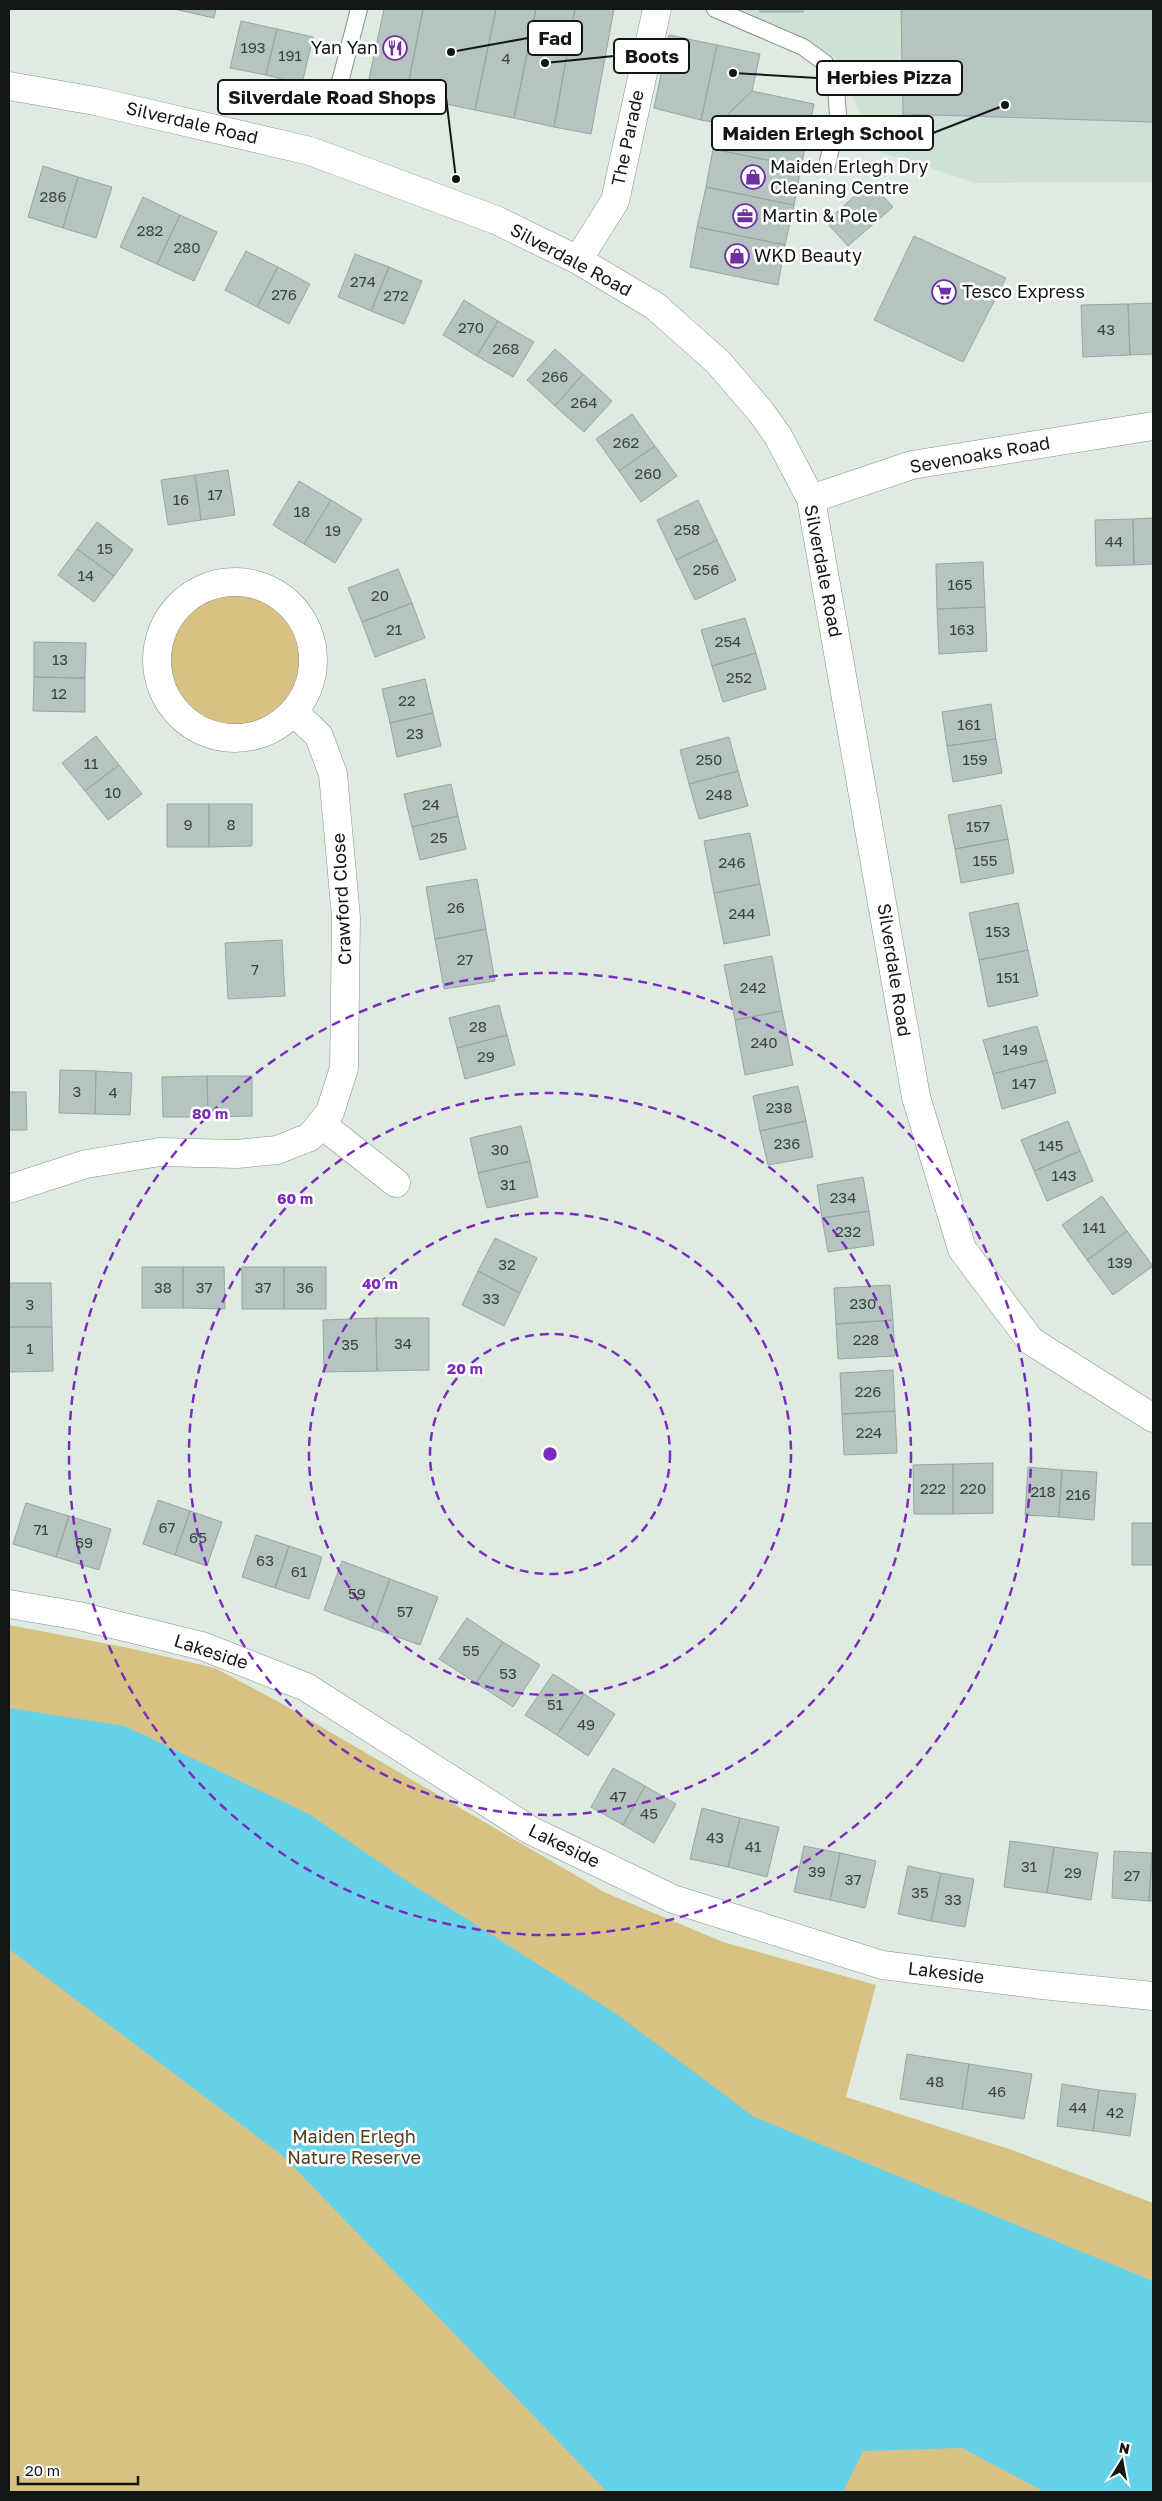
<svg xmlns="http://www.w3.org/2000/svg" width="1162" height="2501" font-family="'Golos Text',sans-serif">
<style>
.built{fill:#cfe1d4}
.green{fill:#d7c283}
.water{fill:#65d2ea}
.building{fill:#b5c3c1;stroke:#98a6a3}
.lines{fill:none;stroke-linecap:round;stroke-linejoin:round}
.service-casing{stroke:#879189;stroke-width:18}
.minor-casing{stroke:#879189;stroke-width:29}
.service{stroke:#fff;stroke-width:16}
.minor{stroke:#fff;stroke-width:28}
.ring{fill:none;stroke:#7b2cbf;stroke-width:2.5;stroke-dasharray:9 6}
.labels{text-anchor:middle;stroke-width:5;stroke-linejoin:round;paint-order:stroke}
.number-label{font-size:15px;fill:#3c423f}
.poi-label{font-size:18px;fill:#131714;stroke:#fff;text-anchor:start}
.street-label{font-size:18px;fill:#131714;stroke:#fff}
.park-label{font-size:18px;fill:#4c401d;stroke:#fff}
.centre{fill:#7b2cbf;stroke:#fff;stroke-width:2.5}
.ring-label{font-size:15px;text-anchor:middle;font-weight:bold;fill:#7b2cbf;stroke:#fff;stroke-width:5;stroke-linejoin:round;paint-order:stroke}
.leader{fill:none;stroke:#131714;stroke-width:2}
.callout-dot{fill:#131714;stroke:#fff;stroke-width:2}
.callout{fill:#fff;stroke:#131714;stroke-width:2}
.callout-label{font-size:19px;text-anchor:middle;font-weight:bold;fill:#131714}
</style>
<rect width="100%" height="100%" fill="#dfeae1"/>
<path class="built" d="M741,9h412v173l-177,1 -99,-32 -41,-93z"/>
<path class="green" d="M169 660a68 68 0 1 1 136 0a68 68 0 1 1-136 0Z
M9,1625l120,23 86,20 62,33 329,192 117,49 153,43 -30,112 166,53 141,53v289h-1144z"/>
<path class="water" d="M9,1708l116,18 184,88 104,71 202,128 139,104 399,164v211h-108l-83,-44 -99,3 -20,41h-236l-323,-335 -275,-208z"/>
<path class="building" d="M174,9h42l-2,9z
M384,9h39l-17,87 -39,-8z
M423,9h73l-21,101 -69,-14z
M496,9h40l-22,109 -39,-8z
M536,9h39l-21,118 -40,-9z
M575,9h39l-23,125 -37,-7z
M760,9h43v3h-43z
M901,9h252v113l-250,-8z
M241,21l36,8 -11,46 -36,-7z
M277,29l36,8 -11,47 -36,-9z
M669,35l48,10 -16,75 -47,-12z
M717,45l43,9 -8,37 -33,32 -18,-3z
M752,91l62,13 -13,63 -88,-18 6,-26z
M713,149l88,18 -7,38 -88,-18z
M43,166l35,11 -15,51 -35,-11z
M78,177l34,10 -16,51 -33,-10z
M870,182l23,25 -45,39 -22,-24z
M706,187l88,18 -9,40 -88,-18z
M143,197l37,18 -23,49 -37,-17z
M180,215l37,17 -23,49 -37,-17z
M697,227l88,18 -7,40 -88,-18z
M914,236l92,42 -43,84 -89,-42z
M246,251l32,16 -21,40 -32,-17z
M355,254l34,13 -18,44 -33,-14z
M278,267l32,17 -21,40 -32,-17z
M389,267l33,14 -18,43 -33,-13z
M464,300l34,21 -21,35 -34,-21z
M1153,303v51l-23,1 -2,-51z
M1128,304l2,51 -47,2 -2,-52z
M498,321l36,21 -21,35 -36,-21z
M555,349l28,25 -28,32 -28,-26z
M583,374l29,27 -28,31 -29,-26z
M632,414l23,32 -36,25 -23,-32z
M655,446l22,30 -36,26 -22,-31z
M228,470l7,45 -34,5 -6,-45z
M195,475l6,45 -33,5 -7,-45z
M299,481l32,19 -27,44 -31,-19z
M331,500l31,19 -27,44 -31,-19z
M698,500l19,40 -41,20 -19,-40z
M1153,518v46l-19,1 -1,-46z
M1133,519l1,46 -38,1 -1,-46z
M97,522l36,28 -19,26 -37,-27z
M717,540l19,40 -41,20 -19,-40z
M77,549l37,27 -20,26 -36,-27z
M983,562l2,45 -48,2 -1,-45z
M398,569l14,34 -50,19 -14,-34z
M412,603l13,35 -50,19 -13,-35z
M985,607l2,44 -48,3 -2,-45z
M745,618l11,35 -44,13 -11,-36z
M34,642l52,1 -1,35 -51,-1z
M756,653l10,36 -43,13 -11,-36z
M34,677l51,1v34l-52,-1z
M425,679l8,34 -43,10 -8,-34z
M991,704l5,35 -49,7 -5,-34z
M433,713l8,33 -44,11 -7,-34z
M96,736l23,29 -34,26 -23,-28z
M729,737l9,34 -49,13 -9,-34z
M996,739l6,34 -49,9 -6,-36z
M119,765l23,29 -34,26 -23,-29z
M738,771l10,35 -49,13 -10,-35z
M451,784l7,32 -46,11 -8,-33z
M167,804h42v43h-42z
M209,804h43v42l-43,1z
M1001,805l7,34 -53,10 -7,-34z
M458,816l8,33 -46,11 -8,-33z
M750,833l10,51 -46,9 -10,-52z
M1008,839l6,34 -53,10 -6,-34z
M477,879l9,50 -51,10 -9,-52z
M760,884l10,51 -46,9 -10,-51z
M1018,903l10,47 -49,10 -10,-47z
M486,929l9,52 -51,8 -9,-50z
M282,940l3,56 -57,3 -3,-56z
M1028,950l10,46 -50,11 -9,-47z
M772,956l10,55 -47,9 -11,-55z
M499,1005l8,30 -50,13 -8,-30z
M782,1011l11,54 -48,10 -10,-55z
M1037,1026l10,34 -54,14 -10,-34z
M507,1035l8,30 -50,14 -8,-31z
M1047,1060l9,33 -54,16 -9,-35z
M60,1070l36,1 -1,43 -36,-1z
M96,1071l36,2 -2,42 -35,-1z
M207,1076l1,41h-45l-1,-40z
M207,1076h45v40l-44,1z
M798,1086l8,35 -46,10 -7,-35z
M9,1092h17l1,38h-18z
M806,1121l7,36 -45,8 -8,-34z
M1068,1121l12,30 -46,20 -13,-31z
M521,1126l9,35 -52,12 -8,-35z
M1080,1151l13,30 -46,20 -13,-30z
M530,1161l8,36 -51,11 -9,-35z
M863,1177l6,34 -47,7 -5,-33z
M1102,1196l25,35 -40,29 -25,-35z
M869,1211l5,34 -46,7 -6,-34z
M1127,1231l26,35 -40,29 -26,-35z
M495,1238l42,20 -17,35 -42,-22z
M142,1267h41v41h-41z
M183,1267h41l1,42 -42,-1z
M242,1267h42v42h-42z
M284,1267h42v42h-42z
M478,1271l42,22 -16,33 -42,-21z
M9,1283h42l1,44h-43z
M890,1285l3,35 -57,4 -2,-36z
M376,1318h53v52l-52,1z
M376,1318l1,53 -53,1 -1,-52z
M893,1320l2,36 -57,3 -2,-35z
M9,1327h43l1,44 -44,1z
M893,1370l2,41 -53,3 -2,-41z
M895,1411l2,42 -53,2 -2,-41z
M993,1463v50l-40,1v-50z
M953,1464v50h-39l-1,-49z
M1028,1467l34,3 -3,47 -34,-2z
M1062,1470l35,2 -3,48 -35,-3z
M158,1500l32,11 -15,44 -32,-11z
M26,1503l43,13 -13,41 -43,-13z
M190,1511l32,11 -15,44 -32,-11z
M69,1516l42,13 -12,41 -43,-13z
M1132,1523h21v42h-21z
M256,1535l33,11 -14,42 -33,-11z
M289,1546l33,11 -13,42 -34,-11z
M342,1561l48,18 -18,49 -48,-18z
M390,1579l48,18 -18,48 -48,-17z
M467,1618l36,24 -27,41 -37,-24z
M503,1642l37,23 -27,42 -37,-24z
M553,1674l31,20 -27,41 -32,-20z
M584,1694l31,20 -27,42 -31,-21z
M613,1768l32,18 -22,39 -32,-18z
M645,1786l31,18 -22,39 -31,-18z
M702,1808l38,10 -12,49 -38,-8z
M740,1818l39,9 -12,50 -39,-10z
M1010,1841l44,6 -7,46 -43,-6z
M804,1846l36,7 -10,47 -36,-8z
M1054,1847l44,6 -7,47 -44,-7z
M1114,1851l38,2 -3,48 -37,-3z
M840,1853l36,8 -11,47 -35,-8z
M1152,1853h1v48h-4z
M908,1866l33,7 -10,48 -33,-7z
M941,1873l33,6 -9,48 -34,-6z
M907,2054l62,10 -7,45 -62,-10z
M969,2064l63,10 -8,45 -62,-10z
M1062,2084l37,6 -6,41 -36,-5z
M1099,2090l37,4 -6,42 -37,-5z"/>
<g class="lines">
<g class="service-casing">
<path id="service" d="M715,9l88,38 22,16 11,24 2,29 -11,50
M334,105l25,-96"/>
</g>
<g class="minor-casing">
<path id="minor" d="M9,86l86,15 215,50 186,69 82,40 77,46 63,56 43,50 17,24 33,63 105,598 46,152 69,92 122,77
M578,260l37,-59 42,-192
M811,499l101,-34 241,-39
M157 660a78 78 0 1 1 156 0a78 78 0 1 1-156 0Z
M321,1124l75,59
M9,1189l77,-25 74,-12 77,2 40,-4 33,-13 20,-25 14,-44 2,-151 -13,-143 -14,-38 -25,-24
M9,1604l70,12 123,30 104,41 224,143 143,69 209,66 160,20 111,11"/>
</g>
<use href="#service" class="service"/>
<use href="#minor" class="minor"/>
</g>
<g class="ring">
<circle cx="550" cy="1454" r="120"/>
<circle cx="550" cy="1454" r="241"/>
<circle cx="550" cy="1454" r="361"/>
<circle cx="550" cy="1454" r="481"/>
</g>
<defs>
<g id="restaurant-ring" transform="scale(1.25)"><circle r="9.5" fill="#fff" stroke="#702fa4" stroke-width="1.5"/><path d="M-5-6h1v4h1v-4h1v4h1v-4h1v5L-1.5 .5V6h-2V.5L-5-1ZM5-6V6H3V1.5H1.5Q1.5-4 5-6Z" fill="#702fa4"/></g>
<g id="shop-ring" transform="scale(1.25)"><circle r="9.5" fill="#fff" stroke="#702fa4" stroke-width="1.5"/><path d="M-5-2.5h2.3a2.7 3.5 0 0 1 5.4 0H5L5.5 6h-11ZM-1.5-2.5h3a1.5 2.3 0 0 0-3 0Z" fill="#702fa4"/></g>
<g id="office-ring" transform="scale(1.25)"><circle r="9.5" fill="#fff" stroke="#702fa4" stroke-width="1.5"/><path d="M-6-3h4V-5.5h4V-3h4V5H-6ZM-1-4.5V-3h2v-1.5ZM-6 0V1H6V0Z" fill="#702fa4"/></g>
<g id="supermarket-ring" transform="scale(1.25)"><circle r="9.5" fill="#fff" stroke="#702fa4" stroke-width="1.5"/><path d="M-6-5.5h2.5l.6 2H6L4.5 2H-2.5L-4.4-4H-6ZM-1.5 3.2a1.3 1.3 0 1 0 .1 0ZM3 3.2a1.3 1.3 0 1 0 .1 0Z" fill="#702fa4"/></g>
</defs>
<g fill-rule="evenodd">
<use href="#restaurant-ring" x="395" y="48"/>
<use href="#shop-ring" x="753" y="177"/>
<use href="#office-ring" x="745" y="216"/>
<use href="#shop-ring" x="737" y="256"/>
<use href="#supermarket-ring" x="944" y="292"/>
</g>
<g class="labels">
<g class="number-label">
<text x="253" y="53">193</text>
<text x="290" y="61">191</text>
<text x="506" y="64">4</text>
<text x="53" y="202">286</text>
<text x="150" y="236">282</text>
<text x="187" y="253">280</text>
<text x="363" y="287">274</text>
<text x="284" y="300">276</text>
<text x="396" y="301">272</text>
<text x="471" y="333">270</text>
<text x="1106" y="335">43</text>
<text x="506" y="354">268</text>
<text x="555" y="382">266</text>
<text x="584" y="408">264</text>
<text x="626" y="448">262</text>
<text x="648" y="479">260</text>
<text x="215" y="500">17</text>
<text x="181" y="505">16</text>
<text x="302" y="517">18</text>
<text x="687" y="535">258</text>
<text x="333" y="536">19</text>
<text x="1114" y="547">44</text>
<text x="105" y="554">15</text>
<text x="706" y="575">256</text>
<text x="86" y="581">14</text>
<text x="960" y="590">165</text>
<text x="380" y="601">20</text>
<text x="394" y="635">21</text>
<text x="962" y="635">163</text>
<text x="728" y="647">254</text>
<text x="60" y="665">13</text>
<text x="739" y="683">252</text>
<text x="59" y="699">12</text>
<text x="407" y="706">22</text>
<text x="969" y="730">161</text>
<text x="415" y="739">23</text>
<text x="709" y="765">250</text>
<text x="975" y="765">159</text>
<text x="91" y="769">11</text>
<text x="113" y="798">10</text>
<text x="719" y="800">248</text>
<text x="431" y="810">24</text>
<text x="188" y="830">9</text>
<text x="231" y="830">8</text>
<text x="978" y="832">157</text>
<text x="439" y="843">25</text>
<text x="985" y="866">155</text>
<text x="732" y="868">246</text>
<text x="456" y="913">26</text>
<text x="742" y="919">244</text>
<text x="998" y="937">153</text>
<text x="465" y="965">27</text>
<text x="255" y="975">7</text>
<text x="1008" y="983">151</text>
<text x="753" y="993">242</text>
<text x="478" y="1032">28</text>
<text x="764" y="1048">240</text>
<text x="1015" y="1055">149</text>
<text x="486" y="1062">29</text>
<text x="1024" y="1089">147</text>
<text x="77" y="1097">3</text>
<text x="113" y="1098">4</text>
<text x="779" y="1113">238</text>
<text x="787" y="1149">236</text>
<text x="1051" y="1151">145</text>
<text x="500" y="1155">30</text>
<text x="1064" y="1181">143</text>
<text x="508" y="1190">31</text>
<text x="843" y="1203">234</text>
<text x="1094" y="1233">141</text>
<text x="848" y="1237">232</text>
<text x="1120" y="1268">139</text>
<text x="507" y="1270">32</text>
<text x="163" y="1293">38</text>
<text x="204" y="1293">37</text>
<text x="263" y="1293">37</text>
<text x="305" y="1293">36</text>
<text x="491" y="1304">33</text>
<text x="863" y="1309">230</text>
<text x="30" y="1310">3</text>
<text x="866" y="1345">228</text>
<text x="403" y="1349">34</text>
<text x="350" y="1350">35</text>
<text x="30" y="1354">1</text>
<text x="868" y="1397">226</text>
<text x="869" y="1438">224</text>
<text x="933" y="1494">222</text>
<text x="973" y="1494">220</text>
<text x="1043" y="1497">218</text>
<text x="1078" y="1500">216</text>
<text x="167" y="1533">67</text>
<text x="41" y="1535">71</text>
<text x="198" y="1543">65</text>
<text x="84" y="1548">69</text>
<text x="265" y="1566">63</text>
<text x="299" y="1577">61</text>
<text x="357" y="1599">59</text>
<text x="405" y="1617">57</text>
<text x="471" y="1656">55</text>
<text x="508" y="1679">53</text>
<text x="555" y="1710">51</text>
<text x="586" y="1730">49</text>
<text x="618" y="1802">47</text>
<text x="649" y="1819">45</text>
<text x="715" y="1843">43</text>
<text x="753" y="1852">41</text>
<text x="1029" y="1872">31</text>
<text x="817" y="1877">39</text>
<text x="1073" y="1878">29</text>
<text x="1132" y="1881">27</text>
<text x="853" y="1885">37</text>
<text x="920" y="1898">35</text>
<text x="953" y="1905">33</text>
<text x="935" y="2087">48</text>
<text x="997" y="2097">46</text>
<text x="1078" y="2113">44</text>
<text x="1115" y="2118">42</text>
</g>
<g class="poi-label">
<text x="378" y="54" text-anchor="end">Yan Yan</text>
<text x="770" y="173">Maiden Erlegh Dry<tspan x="770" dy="21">Cleaning Centre</tspan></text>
<text x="762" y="222">Martin &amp; Pole</text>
<text x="754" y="262">WKD Beauty</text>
<text x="962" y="298">Tesco Express</text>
</g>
<g class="street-label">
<text transform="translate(192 123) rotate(13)" y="6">Silverdale Road</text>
<text transform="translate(628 138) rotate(-78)" y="6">The Parade</text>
<text transform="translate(571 260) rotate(28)" y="6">Silverdale Road</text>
<text transform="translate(980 455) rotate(-10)" y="6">Sevenoaks Road</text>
<text transform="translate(823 571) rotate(79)" y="6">Silverdale Road</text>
<text transform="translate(342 899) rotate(-93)" y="6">Crawford Close</text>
<text transform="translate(894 970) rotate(81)" y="6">Silverdale Road</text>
<text transform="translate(211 1652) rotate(18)" y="6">Lakeside</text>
<text transform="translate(564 1846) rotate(26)" y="6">Lakeside</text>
<text transform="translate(946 1973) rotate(7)" y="6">Lakeside</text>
</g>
<g class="park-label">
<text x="354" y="2143">Maiden Erlegh<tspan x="354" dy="21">Nature Reserve</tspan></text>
</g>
</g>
<circle cx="550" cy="1454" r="8" class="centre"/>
<g class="ring-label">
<text x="210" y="1119">80 m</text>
<text x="295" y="1204">60 m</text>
<text x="380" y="1289">40 m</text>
<text x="465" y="1374">20 m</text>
</g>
<path class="leader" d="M451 52L528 38M545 63L614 56M733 73L817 78M456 179L446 97M1005 105L933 133"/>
<g class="callout-dot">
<circle cx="451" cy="52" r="5"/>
<circle cx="545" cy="63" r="5"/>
<circle cx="733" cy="73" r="5"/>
<circle cx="456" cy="179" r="5"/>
<circle cx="1005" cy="105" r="5"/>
</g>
<g class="callout">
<rect x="528" y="21" width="54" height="34" rx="5"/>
<rect x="614" y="39" width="75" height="34" rx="5"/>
<rect x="817" y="61" width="145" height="34" rx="5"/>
<rect x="218" y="80" width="228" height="34" rx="5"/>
<rect x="712" y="116" width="221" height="34" rx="5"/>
</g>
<g class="callout-label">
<text x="555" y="45">Fad</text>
<text x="652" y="63">Boots</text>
<text x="889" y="84">Herbies Pizza</text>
<text x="332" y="104">Silverdale Road Shops</text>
<text x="823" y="140">Maiden Erlegh School</text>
</g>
<rect width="1162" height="2501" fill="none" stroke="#131714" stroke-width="20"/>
<g transform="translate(1122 2461) rotate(11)" stroke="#ffffff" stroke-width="4" paint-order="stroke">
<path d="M0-4L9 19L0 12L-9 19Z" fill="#131714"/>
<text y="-8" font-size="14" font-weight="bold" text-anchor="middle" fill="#131714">N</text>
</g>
<path d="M18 2476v8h120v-8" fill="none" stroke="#131714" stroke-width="2.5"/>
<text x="25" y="2476" font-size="15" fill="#131714" stroke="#ffffff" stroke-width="4" paint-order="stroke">20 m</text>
</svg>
